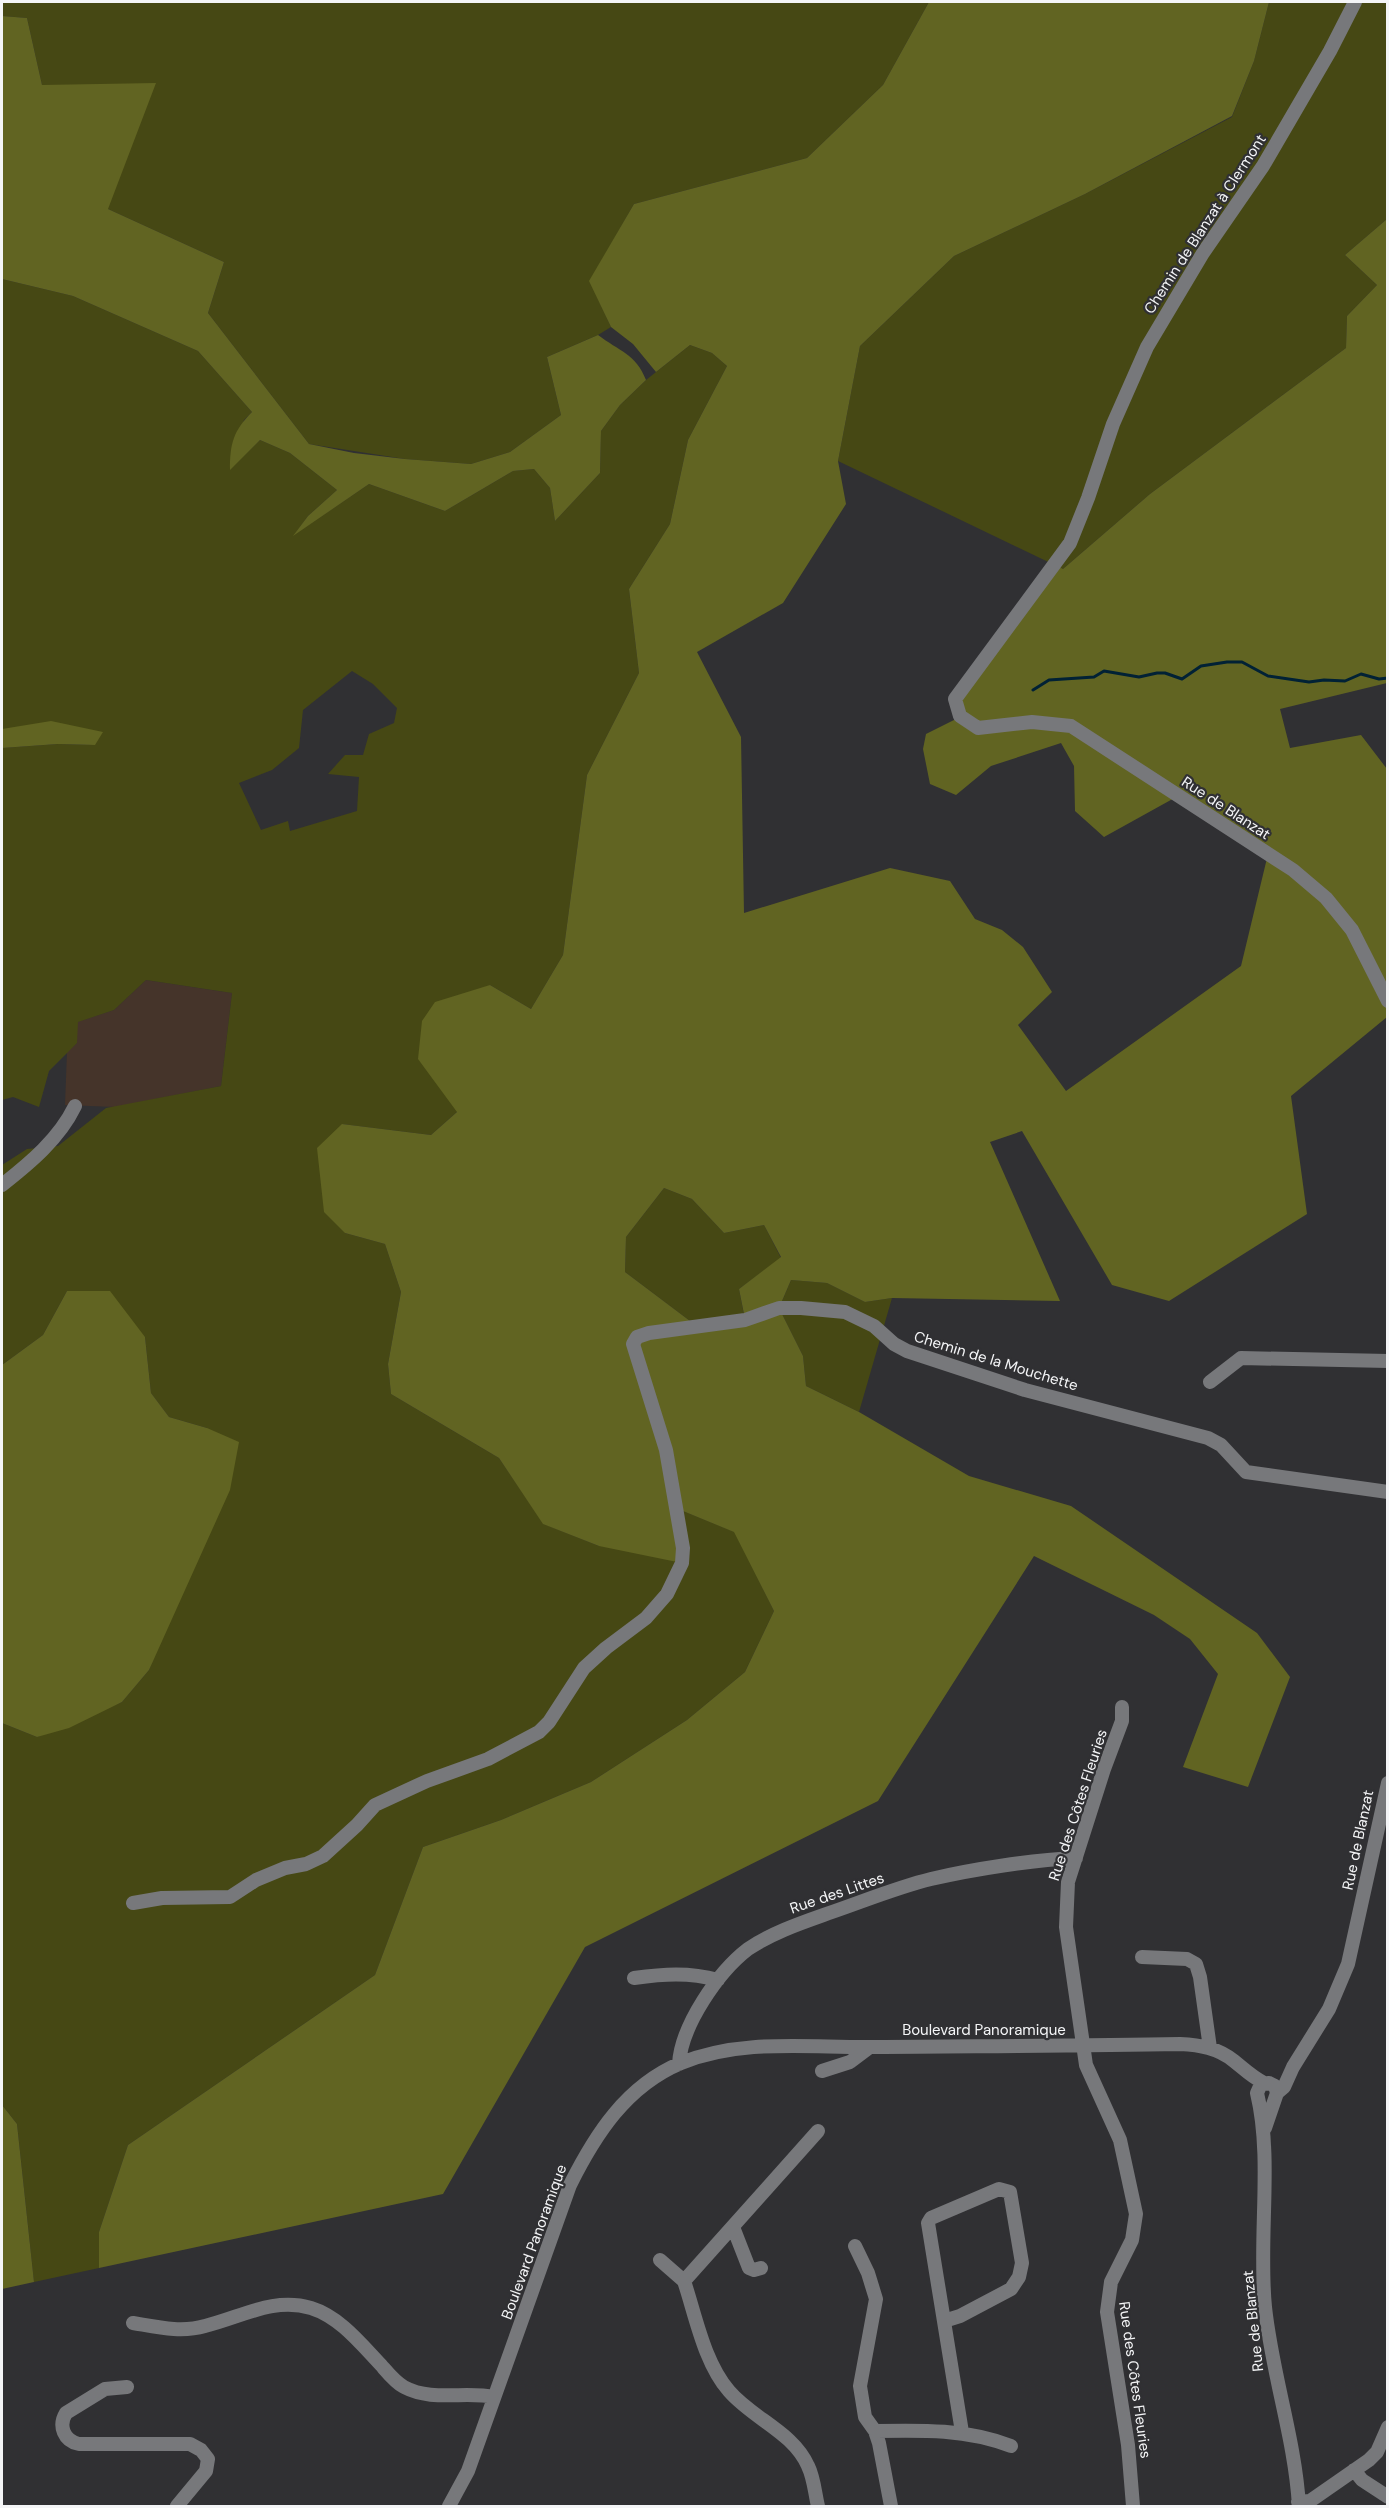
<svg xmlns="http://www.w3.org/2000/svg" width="1389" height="2508" font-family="'DM Sans',sans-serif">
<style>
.industrial{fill:#45342a}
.green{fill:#464814;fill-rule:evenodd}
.forest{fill:#616422;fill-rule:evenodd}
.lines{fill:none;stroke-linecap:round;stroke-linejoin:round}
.stream{stroke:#012135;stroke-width:3}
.minor{stroke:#77787b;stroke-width:14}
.labels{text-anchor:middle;stroke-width:4.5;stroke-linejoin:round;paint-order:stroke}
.street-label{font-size:15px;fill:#f4f5f7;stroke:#303033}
</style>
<rect width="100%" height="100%" fill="#303033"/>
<path class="industrial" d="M146,980l86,13 -11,93 -106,21 -50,-2 2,-53 10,-9v-21l37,-12z"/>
<path class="green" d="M2,2h927l-46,83 -76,73 -173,46 -44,77 21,46 -13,8 -51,22 14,58 -51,37 -39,12 -66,-5 -96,-15 -101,-131 16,-51 -116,-53 -66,-124 -15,-67 -25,-2z
M1269,2h118v217l-42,36 32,30 -30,31 -1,32 -196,146 -87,75 -225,-108 22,-115 94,-90 131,-62 147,-77 22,-56z
M2,279l71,17 125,55 54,61 -8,8 -14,49 30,-29 30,13 47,37 -29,26 -13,18 74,-50 76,27 68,-40 21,-2 16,19 5,33 45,-48 1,-42 19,-26 26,-25 44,-35 22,8 15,13 -39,74 -18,84 -41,65 10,84 -52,102 -24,180 -32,54 -41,-24 -72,73 40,53 -27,24 -89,-11 3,109 40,11 16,48 -13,72 3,30 108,64 45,66 55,22 79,-37 57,23 39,79 -29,61 -58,48 -96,62 -90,38 -78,27 -48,128 -247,170 -29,87v36l-65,14 -17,-158 -15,-19v-382l35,14 85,-35 27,-32 13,-34 45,-208 -38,-11 -18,-24 -6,-56 -78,-46 -24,44 -41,30v-200l25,-16 31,-3 48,-38 115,-22 11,-93 -86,-13 -32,30 -36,12 -1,21 -28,28 -10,36 -26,-10 -11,3v-352l56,-4 37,1 -83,-16h-10zM352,671l21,13 24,24 -3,15 -25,11 -6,21h-18l-17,19 31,3 -2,34 -67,20 -2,-10 -27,9 -22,-47 33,-13 27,-22 4,-38z
M664,1188l28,11 32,34 40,-8 17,33 -42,31 6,31 -47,7 -73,-55 1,-35z
M791,1280l36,3 38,19 27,-4 -33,114 -53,-26 -3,-30 -24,-48z"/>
<path class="forest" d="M929,2h340l-15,59 -22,55 -147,78 -131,62 -94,90 -22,115 8,43 -63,99 -86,49 44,85 3,176 146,-45 60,13 25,38 27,11 21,17 29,45 -34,33 48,66 175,-125 27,-112 -90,-58 -74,41 -29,-26 -1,-45 -13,-23 -70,23 -35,29 -26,-11 -7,-35 3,-15 34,-17 -5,-18 99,-135 9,5 87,-75 196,-146 1,-32 30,-31 -32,-30 42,-36v464l-107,26 10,39 71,-13 26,34v248l-96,79 16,118 -138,87 -57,-16 -90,-154 -32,11 70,159 -168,-3 -27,4 -38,-19 -36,-3 -12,28 24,48 3,30 53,26 110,64 102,30 186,127 33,44 -42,110 -65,-20 35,-93 -28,-35 -36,-24 -120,-59 -156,245 -293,146 -142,247 -344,74v-36l29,-87 247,-170 48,-128 78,-27 90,-38 96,-62 58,-48 29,-61 -40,-79 -56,-23 4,54 -83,-17 -56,-22 -44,-66 -108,-64 -3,-30 13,-72 -16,-48 -40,-11 -21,-21 -7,-64 25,-24 89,11 26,-23 -39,-53 4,-38 13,-19 55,-17 41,24 32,-54 24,-180 52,-102 -10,-84 41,-65 18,-84 39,-74 -15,-13 -22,-8 -34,27 -23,-28 -22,-17 -22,-46 45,-77 173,-46 76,-73zM664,1188l28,11 32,34 40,-8 17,32 -42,32 6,30 -47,8 -73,-55 1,-35z
M2,16l25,2 15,67 114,-2 -48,126 116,53 -16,51 101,131 45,9 51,6 66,5 39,-12 51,-37 -14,-58 51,-22c21,16 38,19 48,45l-26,25 -19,26 -1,42 -45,48 -5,-33 -16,-19 -21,2 -68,40 -76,-27 -76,52 15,-20 29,-26 -47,-37 -30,-13 -30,30c0,-26 3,-39 22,-58l-54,-61 -125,-55 -71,-17z
M51,721l52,11 -8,13 -37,-1 -56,4v-19z
M67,1291h43l35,46 6,56 18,24 38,11 32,14 -9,48 -81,180 -27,32 -53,26 -32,9 -35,-14v-358l41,-30z
M2,2105l15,19 17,158 -32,7z"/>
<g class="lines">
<path class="stream" d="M1033,690l16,-10 45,-3 10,-6 35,6 18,-4h8l17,6 19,-13 26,-4h15l26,14 41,6 15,-2 21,1 16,-7 18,5 9,-1"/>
<path class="minor" d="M1355,2l-25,49 -67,115 -60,87 -56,94 -34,77 -25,74 -18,45 -115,156 5,17 18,12 54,-6 39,4 222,144 33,28 26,32 36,71
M2,1185c28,-22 57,-46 73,-79
M1210,1382l31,-24 147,3
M1122,1707v14l-18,48 -36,113 -2,45 20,138 34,75 16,74 -4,26 -21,42 -4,30 21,133 5,61
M133,1903l29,-5 68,-1 26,-17 29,-12 21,-4 17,-8 34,-31 18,-20 52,-24 61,-22 51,-27 10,-10 35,-54 22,-20 40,-30 21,-24 15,-31 1,-15 -17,-98 -33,-106 4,-7 12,-4 96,-13 34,-12h22l44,4 29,14 20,18 13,7 118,39 183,48 13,7 25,27 142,20
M1142,1957l45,2 9,5 4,13 10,71
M634,1978c29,-4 55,-6 84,2
M679,2064c2,-38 39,-92 69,-115 25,-17 56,-27 84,-37 32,-11 66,-25 99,-33 43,-10 101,-19 145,-21
M822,2071l28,-9 20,-15
M1277,2093l-2,-7 -6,-3 -8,1 -4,9c16,66 1,145 8,214 7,67 30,132 34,199
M1265,2128l12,-35 7,-6 9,-20 36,-58 19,-45 40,-181
M818,2131l-134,150c12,36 20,81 45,110 24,28 64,41 79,75 6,12 7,28 10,40
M733,2227l16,41 5,2 7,-2
M855,2246l13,27 8,26 -16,87 5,31 10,14 4,12 12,63
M660,2260l24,21
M944,2321l16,-5 51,-27 8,-12 3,-14 -12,-71 -11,-3 -68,29 -3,5 34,209
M133,2323c24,4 48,10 72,3 37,-9 68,-29 106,-18 29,9 50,36 70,57 7,8 14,17 23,22 28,15 61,4 90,10
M127,2387l-22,2 -39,24c-8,13 -2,28 13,31h111l11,6 7,9 -2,12 -29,35
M875,2431c47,-1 92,-2 136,15
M1354,2470l8,10 26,17
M1298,2502l12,-1 59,-41 8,-8 11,-25
M449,2506l19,-35 102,-286c25,-50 56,-99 111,-122 62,-25 129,-15 194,-16 102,-1 204,-1 305,-3 20,1 38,4 54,17 10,8 18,16 30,22"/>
</g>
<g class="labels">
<g class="street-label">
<text transform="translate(1205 224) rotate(-57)" y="5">Chemin de Blanzat à Clermont</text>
<text transform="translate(1226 808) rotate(33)" y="5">Rue de Blanzat</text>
<text transform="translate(996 1361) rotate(17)" y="5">Chemin de la Mouchette</text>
<text transform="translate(1078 1805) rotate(-72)" y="5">Rue des Côtes Fleuries</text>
<text transform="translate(1358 1840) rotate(-78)" y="5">Rue de Blanzat</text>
<text transform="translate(837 1893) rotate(-19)" y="5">Rue des Littes</text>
<text x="984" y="2035">Boulevard Panoramique</text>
<text transform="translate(534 2242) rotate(-70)" y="5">Boulevard Panoramique</text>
<text transform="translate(1253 2321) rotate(-96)" y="5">Rue de Blanzat</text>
<text transform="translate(1135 2380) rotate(82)" y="5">Rue des Côtes Fleuries</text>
</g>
</g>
<rect width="1389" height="2508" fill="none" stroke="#f4f5f7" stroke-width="6"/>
</svg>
